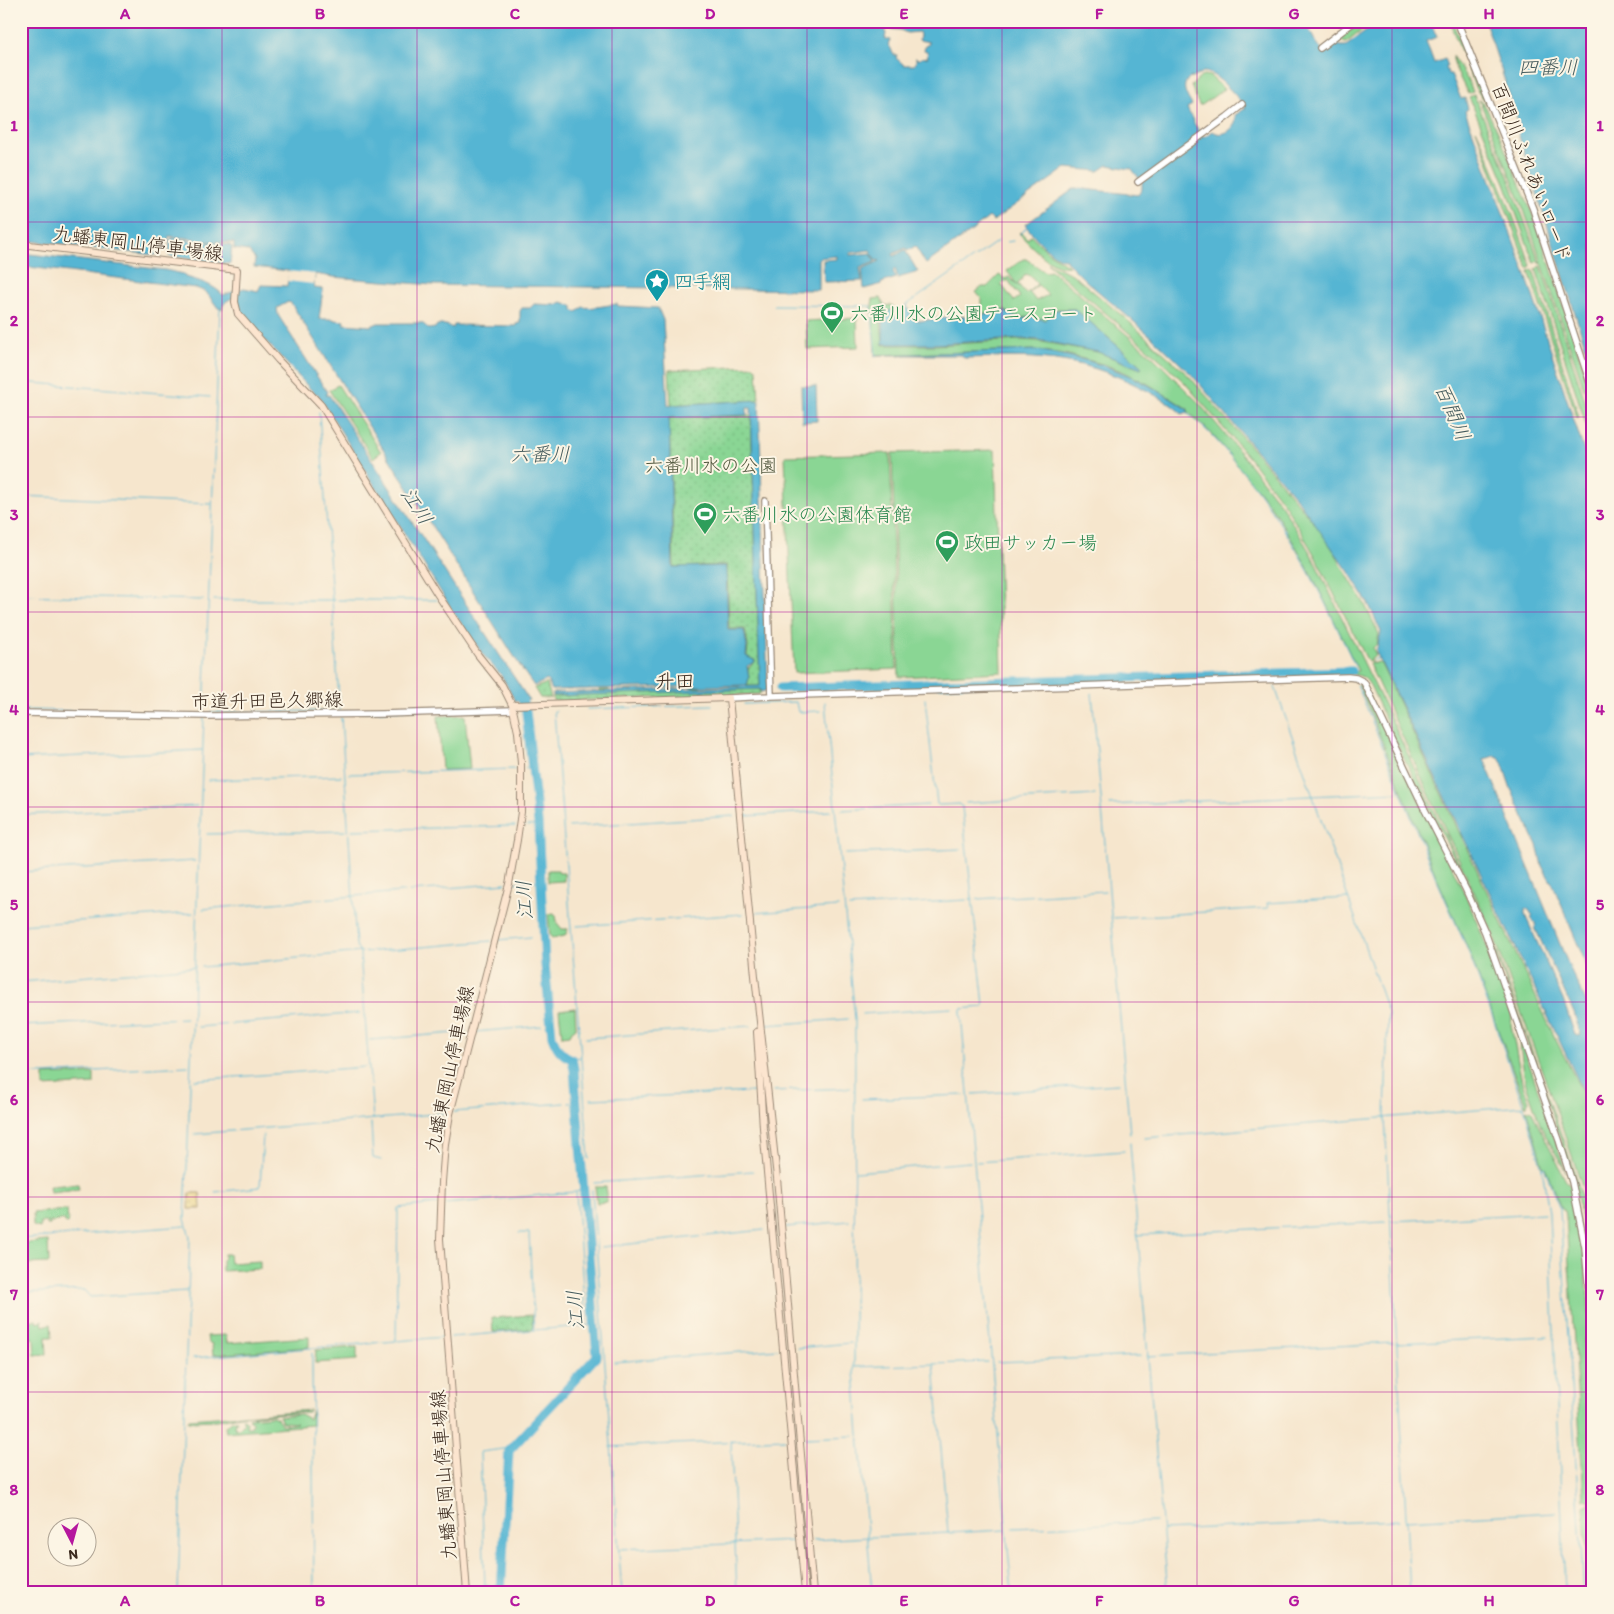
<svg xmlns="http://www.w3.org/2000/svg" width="1614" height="1614" font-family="Itim,'Klee One',sans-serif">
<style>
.grass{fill:#8ad694;stroke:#628059;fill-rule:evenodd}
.sand{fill:url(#sand-dots);stroke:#94825e}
.park{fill:url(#park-dots);stroke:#628059}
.water{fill:#55b5d3;stroke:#487078;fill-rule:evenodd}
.pier{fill:#f6e6cd}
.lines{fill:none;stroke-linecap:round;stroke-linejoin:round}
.stream{stroke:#55b5d3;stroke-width:1}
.river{stroke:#55b5d3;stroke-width:9}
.tertiary-casing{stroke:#988876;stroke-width:8}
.secondary-casing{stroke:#988876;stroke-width:8}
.tertiary{stroke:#fff;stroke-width:5.5}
.secondary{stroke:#fce5cf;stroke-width:6}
.grid{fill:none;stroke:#b5179e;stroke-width:1;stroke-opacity:0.55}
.labels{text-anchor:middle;stroke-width:4;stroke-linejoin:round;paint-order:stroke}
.street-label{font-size:19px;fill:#3b2a1e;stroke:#fcf5e5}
.culture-label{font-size:19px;fill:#0d838f;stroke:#fcf5e5;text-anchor:start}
.leisure-label{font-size:19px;fill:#27864d;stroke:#fcf5e5;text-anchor:start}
.park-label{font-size:19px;fill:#4f553c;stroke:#fcf5e5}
.water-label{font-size:20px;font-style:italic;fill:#445b5d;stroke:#fcf5e5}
.neighbourhood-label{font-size:20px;fill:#3b2a1e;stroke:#fcf5e5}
.neatline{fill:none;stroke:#b5179e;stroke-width:2}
.grid-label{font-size:16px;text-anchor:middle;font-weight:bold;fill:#b5179e}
</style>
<defs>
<pattern id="sand-dots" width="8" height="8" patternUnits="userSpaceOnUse" patternTransform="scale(1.25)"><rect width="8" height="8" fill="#eeda9e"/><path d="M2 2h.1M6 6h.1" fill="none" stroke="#cdbb88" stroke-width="1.8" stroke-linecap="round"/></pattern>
<pattern id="park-dots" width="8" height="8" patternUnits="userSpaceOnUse" patternTransform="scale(1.25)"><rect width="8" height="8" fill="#8ad694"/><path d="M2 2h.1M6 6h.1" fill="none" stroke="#78b87f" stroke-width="1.8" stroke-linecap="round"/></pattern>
</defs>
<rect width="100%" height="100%" fill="#fcf5e5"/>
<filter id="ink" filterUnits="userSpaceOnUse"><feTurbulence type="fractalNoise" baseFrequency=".02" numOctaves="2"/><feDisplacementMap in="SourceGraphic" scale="10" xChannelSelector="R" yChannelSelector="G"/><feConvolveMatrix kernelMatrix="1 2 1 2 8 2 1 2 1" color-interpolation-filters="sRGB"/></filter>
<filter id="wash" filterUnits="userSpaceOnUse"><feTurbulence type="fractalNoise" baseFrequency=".0096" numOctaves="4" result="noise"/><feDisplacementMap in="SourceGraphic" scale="20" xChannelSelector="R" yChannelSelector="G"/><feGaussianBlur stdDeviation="1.12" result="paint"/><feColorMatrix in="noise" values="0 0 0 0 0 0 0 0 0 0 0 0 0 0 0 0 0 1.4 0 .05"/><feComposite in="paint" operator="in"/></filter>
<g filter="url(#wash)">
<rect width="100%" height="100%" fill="#f6e6cd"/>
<path class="grass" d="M1363,21h11l-28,22 -8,-3z
M1449,21h3l36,85 -12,-17z
M1452,56c8,12 16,22 21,36l-5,2 -12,-24z
M1203,75l7,1 14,13 -22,16h-3l-8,-19z
M1474,95l36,86 30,82 -2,-2 -4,2 -29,-80 -36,-86z
M1479,99l7,8 8,18h1l44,105 54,168v17l-69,-205z
M1476,129c21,45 39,90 55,137l-3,2z
M1020,232l8,7 3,-4 17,17 21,14c-17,4 -39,-21 -50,-33z
M1023,259h3l19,13 6,-1 7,5 94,80 46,46 46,55 38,49 29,48 84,173 85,182 15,38 78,221 14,46 6,37v42c-5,-71 -26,-136 -49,-202 -24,-69 -47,-139 -77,-206 -31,-66 -67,-130 -96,-198 -4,-7 -8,-12 -17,-12l-1,-3 5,-1c-26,-55 -51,-111 -85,-161 -9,-14 -21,-26 -31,-39 -16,-21 -33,-42 -54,-59v-3l-40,-25 -24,-12 -18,-7 -41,-11 -29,-4 -161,5 -3,-51 1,-5 8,-1 3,8 8,-1 5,5 -10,1 -6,8 2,26h53l84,-5 17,1 61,11 43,17 1,-2 -67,-58h-19l-11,11 -4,-2 -4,1 -5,-3 -9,2 -1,-2 -9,1 -7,-7 -34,5 9,-4v-13l-5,-6 6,-5h5l12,-12 6,4 4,-2 9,9 -11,-15zM1026,274l6,3 5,7 -11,10 -8,-10zM1008,280l12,17 -6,4 -13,-17zM1038,285l10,10 -12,6 -7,-9z
M1047,263l25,11 53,44 63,57 69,79 63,76 17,26 3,7 24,40 15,31 -2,10 -4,4 3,8 -5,2v3l-3,1 -54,-108 -29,-49 -35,-46 -65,-76 -22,-21z
M1541,266l52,159v21l-57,-177z
M1533,269l46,148 -2,1 -48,-147z
M857,318l1,29 -51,2 -1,-28z
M338,385l43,67 -8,6 -44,-68z
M995,450l7,222 -103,5 -7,-224z
M890,453l7,216 -103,4 -9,-217z
M1372,662v2l6,-2 3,2 175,376 31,61 6,15v111l-5,-24 -28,-82 -68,-190 -123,-267z
M1359,684l7,7 99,203 25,60 22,62 -1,9 11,57 7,19 -3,5 -56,-152 -34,-78z
M465,715l5,54 -28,1 -4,-54z
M548,870h10l1,3h5v8l-16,1z
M554,913l2,2 1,8 5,6h6l-3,7 -13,2 -2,-2 -2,-22z
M575,1008l1,20 -4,3 -2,4 -8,1 -3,-26z
M1518,1031l48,141 -25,-45 -16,-46z
M94,1073v11l-50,3v-12z
M1526,1109l6,2c7,19 18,35 26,53 4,8 6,16 13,23l13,65 4,42 4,64 -7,-21c-3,8 1,21 6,27l2,25v204h-5l-4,-87 6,-3 -1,-3 -5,-1 -18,-282 -1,-6 -4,-2 -16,-42h-2z
M78,1184l1,5 -29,3 -1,-6z
M595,1187h11l1,15 -10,1z
M67,1210l1,13 -3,1v-4l-15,2v3h-3v-3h-7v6l-7,-2v-13z
M48,1241l1,22 -23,1v-21z
M224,1254h5l1,9 30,-2v8l-38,2v-11l2,-2z
M36,1320l1,3 5,-2 1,5 8,-2 1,13h-6l1,17 -12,1 -1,-17 -12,1 -1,-18z
M226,1335l1,8 82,-6v10l-96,8 -1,-11 -4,-2 -1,-6z
M357,1347v13l-42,3 1,-13z
M310,1410l-2,2 -69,4 -22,4 -29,1 1,-2z
M312,1410v15l-86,7 -1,-6c5,-2 5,-6 12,-6l-2,5 1,4 5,-2 3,-5 -2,-2 2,-1 3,3 -1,5h4l2,-1v-4l-3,-4 23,-2 5,2 5,7 11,-1 3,-1 -14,-1 -3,-6 21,-2 9,5z"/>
<path class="sand" d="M190,1193h10l1,16h-12z"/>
<path class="park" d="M754,366l3,4 2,30 -88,5 -2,-35z
M751,416l9,270h-13l2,-8 -1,-10 7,-6v-2l-8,-3 1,-11 -3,-17h-16l-2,-64 -53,2 -5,-149z
M545,684h2l4,14h-11l-6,-10z
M692,687h8l1,4 59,-2v5l-207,7v-5l46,-2v-4h10l1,4 82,-3z
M532,1315l1,14 -40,3 -1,-14z"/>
<path class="water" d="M21,21h1284l9,18 11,15 5,-5h2l-2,-4 6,-4 4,5h6l34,-25h50l7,16 -11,4 8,22 11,-4 3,7 -2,1 2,7h3l10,25 4,-1 3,11 -3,2 60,161 68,206v503l-3,-2 -1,-8 -36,-86 -11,-19 -5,-21 -26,-56 -9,-27 -3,-5 -4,-1 -11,3 85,207 24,51v95l-217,-460 5,-20 -12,-27 -20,-33 -52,-73 -105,-124 -39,-37 -67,-57 -19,-19 -1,-3c-13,1 -32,-24 -41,-34l50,-37 63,7 4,-6v-7l-11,-14 -1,1 -22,-4 -9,6 -33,-3 -73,53 -4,-4 -16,13 -47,34 -11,-18 -7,5 -2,-3 -13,6 1,2 11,-6 13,22 -20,6 -3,-9 -2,2 3,7 -15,5 1,1 -18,5 -2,-20 18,-8 -1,-1 -3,1 -6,-11 -20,3v2l21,-2 4,9 -15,6 2,13 -38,1 -1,-22 14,-1v-3l-18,2v32l-386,-5 -100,-8 -18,-3 -1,14 9,1 -4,30h15v1l10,1v3l27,2 7,-3h44l7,6 6,-1 2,-3h9l7,3 1,-3 62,1v-2l4,-1v-12l2,-3h8l4,-4 22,1 6,-3 11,4v4l4,2 6,-5c10,2 23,-2 34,-3l1,2 40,2 5,12 5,85 91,-5 9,290 -7,2 -1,-3 -207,7v-3l207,-7 -9,-278h-4v7l-78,3 4,149 53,-1 2,64h16l3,16 -1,10 8,4 1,2 -8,4 2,12 -2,7 -195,5 -5,-10 -13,6 -10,-14 -233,-369 -3,-1 -11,6 1,7 49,77 -1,1 1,3 2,-1 200,305 -14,1 -14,-26 -17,-19 -30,-43 -135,-217 -2,-3 -2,1 -68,-73 -7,-12 -2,-11c-7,-1 -15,4 -16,11l-4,-1 -12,-16 -10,-4 -175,-22v-13l144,17 19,4 1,3c13,3 29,8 38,18l21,-7 14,3 3,-6 26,1 2,-15 -35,-4 1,-8 -7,-8 -14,-2v-6l-28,-2v1l24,3 2,2 -2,17 -61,-8 1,-16 2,-2 23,3 1,-2 -27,-3 -1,5 -4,1 -1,5h-6l-1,8 -135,-15zM883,29l17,1 7,3 12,-1 1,3 -1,5 10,2v2l-4,2 -1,4 3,1 1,6 -7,1 -2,2 -3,-3v6l-2,2h-10l-8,-7 1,-3h-3c-3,-4 -2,-7 -6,-10l2,-5 -5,-1 1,-6zM1203,72c13,-1 36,27 43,36l-11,7c4,12 -12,24 -22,16l-9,6 -9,-12 -8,-17 5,-3c-6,-10 -12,-19 -2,-28l3,1zM1525,909h3l5,7 -2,2 4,5 1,7 38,83 7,22 -2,1 -4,-1 -12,-35 -38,-85z
M1485,21h108l-1,346 -74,-234 2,-6z
M906,305l10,14 4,2 27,-4 4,2 3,-2 18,-1 34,-5 7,6h9l1,2 9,-3 5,3h4l4,1 11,-10 19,-1 67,58 -1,2 -43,-17 -60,-12 -18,-1 -85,5h-52v-27l8,-7 7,1z
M1036,350c30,5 59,11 87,23 23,9 44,23 65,37v2l-6,2c-12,-12 -27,-19 -42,-27 -63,-32 -108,-31 -176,-29l-2,-3h-88z
M801,386h15l1,35 -15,1z"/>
<path class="pier" d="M288,271l27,3 -1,10 -27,-3z"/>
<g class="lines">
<path class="stream" d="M1020,234l7,-7
M1007,242l6,-1
M774,305l97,1 5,50
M907,306l1,-2 90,-63
M21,382l189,15
M319,412l21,301
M1187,413c20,16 37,35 53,55 51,63 81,125 115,198
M21,496l190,8
M21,595l182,5
M214,600h120
M338,600h99
M1374,660l7,-3
M1352,672l3,-3
M1270,673l1,2
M1091,678v3
M923,683v3
M1357,684l78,192 33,75 21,56 36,103 17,58 7,45 16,380
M823,687l1,2
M1275,687l113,326 -3,105 25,475
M1092,693l38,441
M925,699l12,105 2,1 21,-1 2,3 22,198 -1,2 -22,2v4l51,580
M825,702l30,317 -1,353 18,221
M744,704l52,-2 2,10 22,-1
M587,709l125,-4
M21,710l132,2
M556,711h-2l27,346 -9,2
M210,712l126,-1
M343,712l135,-4
M204,713l16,-405
M341,717l15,228 4,8 13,166
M21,759l181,-9
M525,768h6
M349,774l167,-5
M208,780l133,-4
M966,803l129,-8
M1110,805l288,-13
M842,810l86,-5
M21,815l176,-9
M745,816l86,-5
M522,826h2
M528,826l10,-1
M569,827l165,-11
M352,830l163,-4
M207,834l138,-3
M846,854l115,-5
M21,872l174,-11
M535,881l6,-1
M512,883l16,-2
M970,899h3
M977,899l128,-8
M849,907l117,-7
M203,909l303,-26
M754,913l84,-6
M1113,918l155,-10 -1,-5 81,-5
M21,925l172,-12
M577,926l166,-12
M539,936h5
M498,940l33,-3
M365,952l126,-11
M202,967l160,-15
M21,982l174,-15
M862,1014l90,-6
M766,1025l82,-6
M21,1026l165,-8
M546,1026l5,-1
M198,1027l162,-14
M475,1032l66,-6
M586,1038l164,-12
M370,1040l97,-8
M581,1058l8,101
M21,1075l167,-9
M195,1080l170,-13
M774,1091l76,-3
M973,1094l145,-10
M591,1099l164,-7
M862,1099l102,-4
M569,1103l8,-1
M454,1112l110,-9
M371,1123l2,35 8,2
M195,1134l252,-21
M1145,1138l378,-32
M1130,1143l38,450
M977,1162l147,-11
M1542,1168l2,-1 16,43 24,383
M856,1172l114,-10
M594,1183l159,-12
M583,1189l-7,3 10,133
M592,1190l30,403
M215,1192l45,-5 3,-52
M445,1204l130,-12
M1392,1221l152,-8
M786,1227l63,-6
M519,1233h10l5,96
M1137,1235l249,-13
M21,1239l164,-13
M601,1247l163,-17
M21,1293l63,-3 6,7 97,-6
M451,1337l143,-12
M396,1340l2,-132 39,-4
M1396,1343l152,-7
M797,1348l53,-5
M312,1353l2,240
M1147,1356l246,-13
M193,1358l251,-21
M614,1362l164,-13
M997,1362l143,-6
M934,1364l14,169
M855,1367l132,-5
M805,1438l49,-2
M731,1441l6,152
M610,1447l174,-8
M1405,1520l151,-8
M1013,1528l142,-6
M1162,1530l237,-10
M813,1540l193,-10
M619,1549l176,-8
M501,1585l-16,1 -5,-134 32,-4
M470,1586h14
M443,1587l20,-1
M178,1593l12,-356 -5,-18 19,-502"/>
<path class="river" d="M780,688l571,-17
M501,1593l8,-142 88,-95 -23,-287 -2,-10c-11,-4 -16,-12 -20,-23l-7,-71 -7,-143 -12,-111 -4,-11 -6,-9"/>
</g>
</g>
<g filter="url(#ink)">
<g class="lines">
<g class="tertiary-casing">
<path id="tertiary" d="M1457,21l76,188 60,183
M1320,48l35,-27
M1138,182l89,-65 15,-12
M765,501l6,195
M729,698l42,-2 577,-19 8,1 8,4 61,128 41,80 19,42 74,208 13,42 13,65 8,89
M21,713l186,3 175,-2 131,-4"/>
</g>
<g class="secondary-casing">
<path id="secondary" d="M21,244l216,26 -2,32 3,12 40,46 43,45 115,187 42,63 24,30 10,20 6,27 3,31v49l-4,28 -8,44 -59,230 -5,30 -3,38 -2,57 27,354
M512,705l217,-7 26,278 22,202 36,415
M757,1032l6,96 42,465"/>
</g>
<use href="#tertiary" class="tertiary"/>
<use href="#secondary" class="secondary"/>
</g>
</g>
<path class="grid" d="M222,21v1572M417,21v1572M612,21v1572M807,21v1572M1002,21v1572M1197,21v1572M1392,21v1572M21,222h1572M21,417h1572M21,612h1572M21,807h1572M21,1002h1572M21,1197h1572M21,1392h1572"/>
<defs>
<g id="sight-pin" transform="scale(1.25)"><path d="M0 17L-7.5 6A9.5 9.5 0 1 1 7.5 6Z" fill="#0f9aa8" stroke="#fcf5e5"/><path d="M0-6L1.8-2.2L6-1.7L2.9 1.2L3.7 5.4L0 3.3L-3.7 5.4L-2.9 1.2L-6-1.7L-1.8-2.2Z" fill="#fff"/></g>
<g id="stadium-pin" transform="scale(1.25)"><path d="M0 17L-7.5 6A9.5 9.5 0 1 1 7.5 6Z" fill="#2e9e5b" stroke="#fcf5e5"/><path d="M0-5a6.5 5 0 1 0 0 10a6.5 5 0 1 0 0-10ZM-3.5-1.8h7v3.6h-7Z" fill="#fff"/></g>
</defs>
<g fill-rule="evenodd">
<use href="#sight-pin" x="657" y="281"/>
<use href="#stadium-pin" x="832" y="313"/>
<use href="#stadium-pin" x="705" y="514"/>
<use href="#stadium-pin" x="947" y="542"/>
</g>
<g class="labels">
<g class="street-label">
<text transform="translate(1532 172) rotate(69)" y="7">百間川ふれあいロード</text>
<text transform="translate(138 243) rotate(7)" y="7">九蟠東岡山停車場線</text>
<text transform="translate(267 700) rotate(-1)" y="7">市道升田邑久郷線</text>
<text transform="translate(449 1069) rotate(-78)" y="7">九蟠東岡山停車場線</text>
<text transform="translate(443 1475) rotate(-94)" y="7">九蟠東岡山停車場線</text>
</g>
<g class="culture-label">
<text x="674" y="288">四手網</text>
</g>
<g class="leisure-label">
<text x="850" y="320">六番川水の公園テニスコート</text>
<text x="722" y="521">六番川水の公園体育館</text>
<text x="964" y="549">政田サッカー場</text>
</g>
<g class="park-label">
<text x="711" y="472">六番川水の公園</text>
</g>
<g class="water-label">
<text x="1548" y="74">四番川</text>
<text transform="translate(1453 412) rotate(67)" y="7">百間川</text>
<text x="540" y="461">六番川</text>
<text transform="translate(417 506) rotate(57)" y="7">江川</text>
<text transform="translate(524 900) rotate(-93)" y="7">江川</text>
<text transform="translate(575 1310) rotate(-94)" y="7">江川</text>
</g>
<g class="neighbourhood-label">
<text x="675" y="688">升田</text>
</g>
</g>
<rect width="1614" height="1614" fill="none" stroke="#fcf5e5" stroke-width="55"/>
<g transform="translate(72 1542) rotate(174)"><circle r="24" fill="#fcf5e5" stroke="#afa495"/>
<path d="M0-4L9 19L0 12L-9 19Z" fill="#b5179e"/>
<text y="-8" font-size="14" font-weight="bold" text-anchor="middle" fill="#3b2a1e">N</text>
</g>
<rect x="28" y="28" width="1558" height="1558" class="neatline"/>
<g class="grid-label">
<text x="125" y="19">A</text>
<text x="320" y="19">B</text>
<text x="515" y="19">C</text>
<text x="710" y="19">D</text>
<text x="904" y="19">E</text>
<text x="1099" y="19">F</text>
<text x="1294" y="19">G</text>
<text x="1489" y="19">H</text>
<text x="14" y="131">1</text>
<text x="1600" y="131">1</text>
<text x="14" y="326">2</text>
<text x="1600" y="326">2</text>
<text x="14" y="520">3</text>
<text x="1600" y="520">3</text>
<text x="14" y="715">4</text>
<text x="1600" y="715">4</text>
<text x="14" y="910">5</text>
<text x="1600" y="910">5</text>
<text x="14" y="1105">6</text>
<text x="1600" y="1105">6</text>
<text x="14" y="1300">7</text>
<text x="1600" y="1300">7</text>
<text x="14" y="1495">8</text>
<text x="1600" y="1495">8</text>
<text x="125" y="1606">A</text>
<text x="320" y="1606">B</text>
<text x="515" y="1606">C</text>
<text x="710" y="1606">D</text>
<text x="904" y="1606">E</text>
<text x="1099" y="1606">F</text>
<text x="1294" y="1606">G</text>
<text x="1489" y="1606">H</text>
</g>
</svg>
